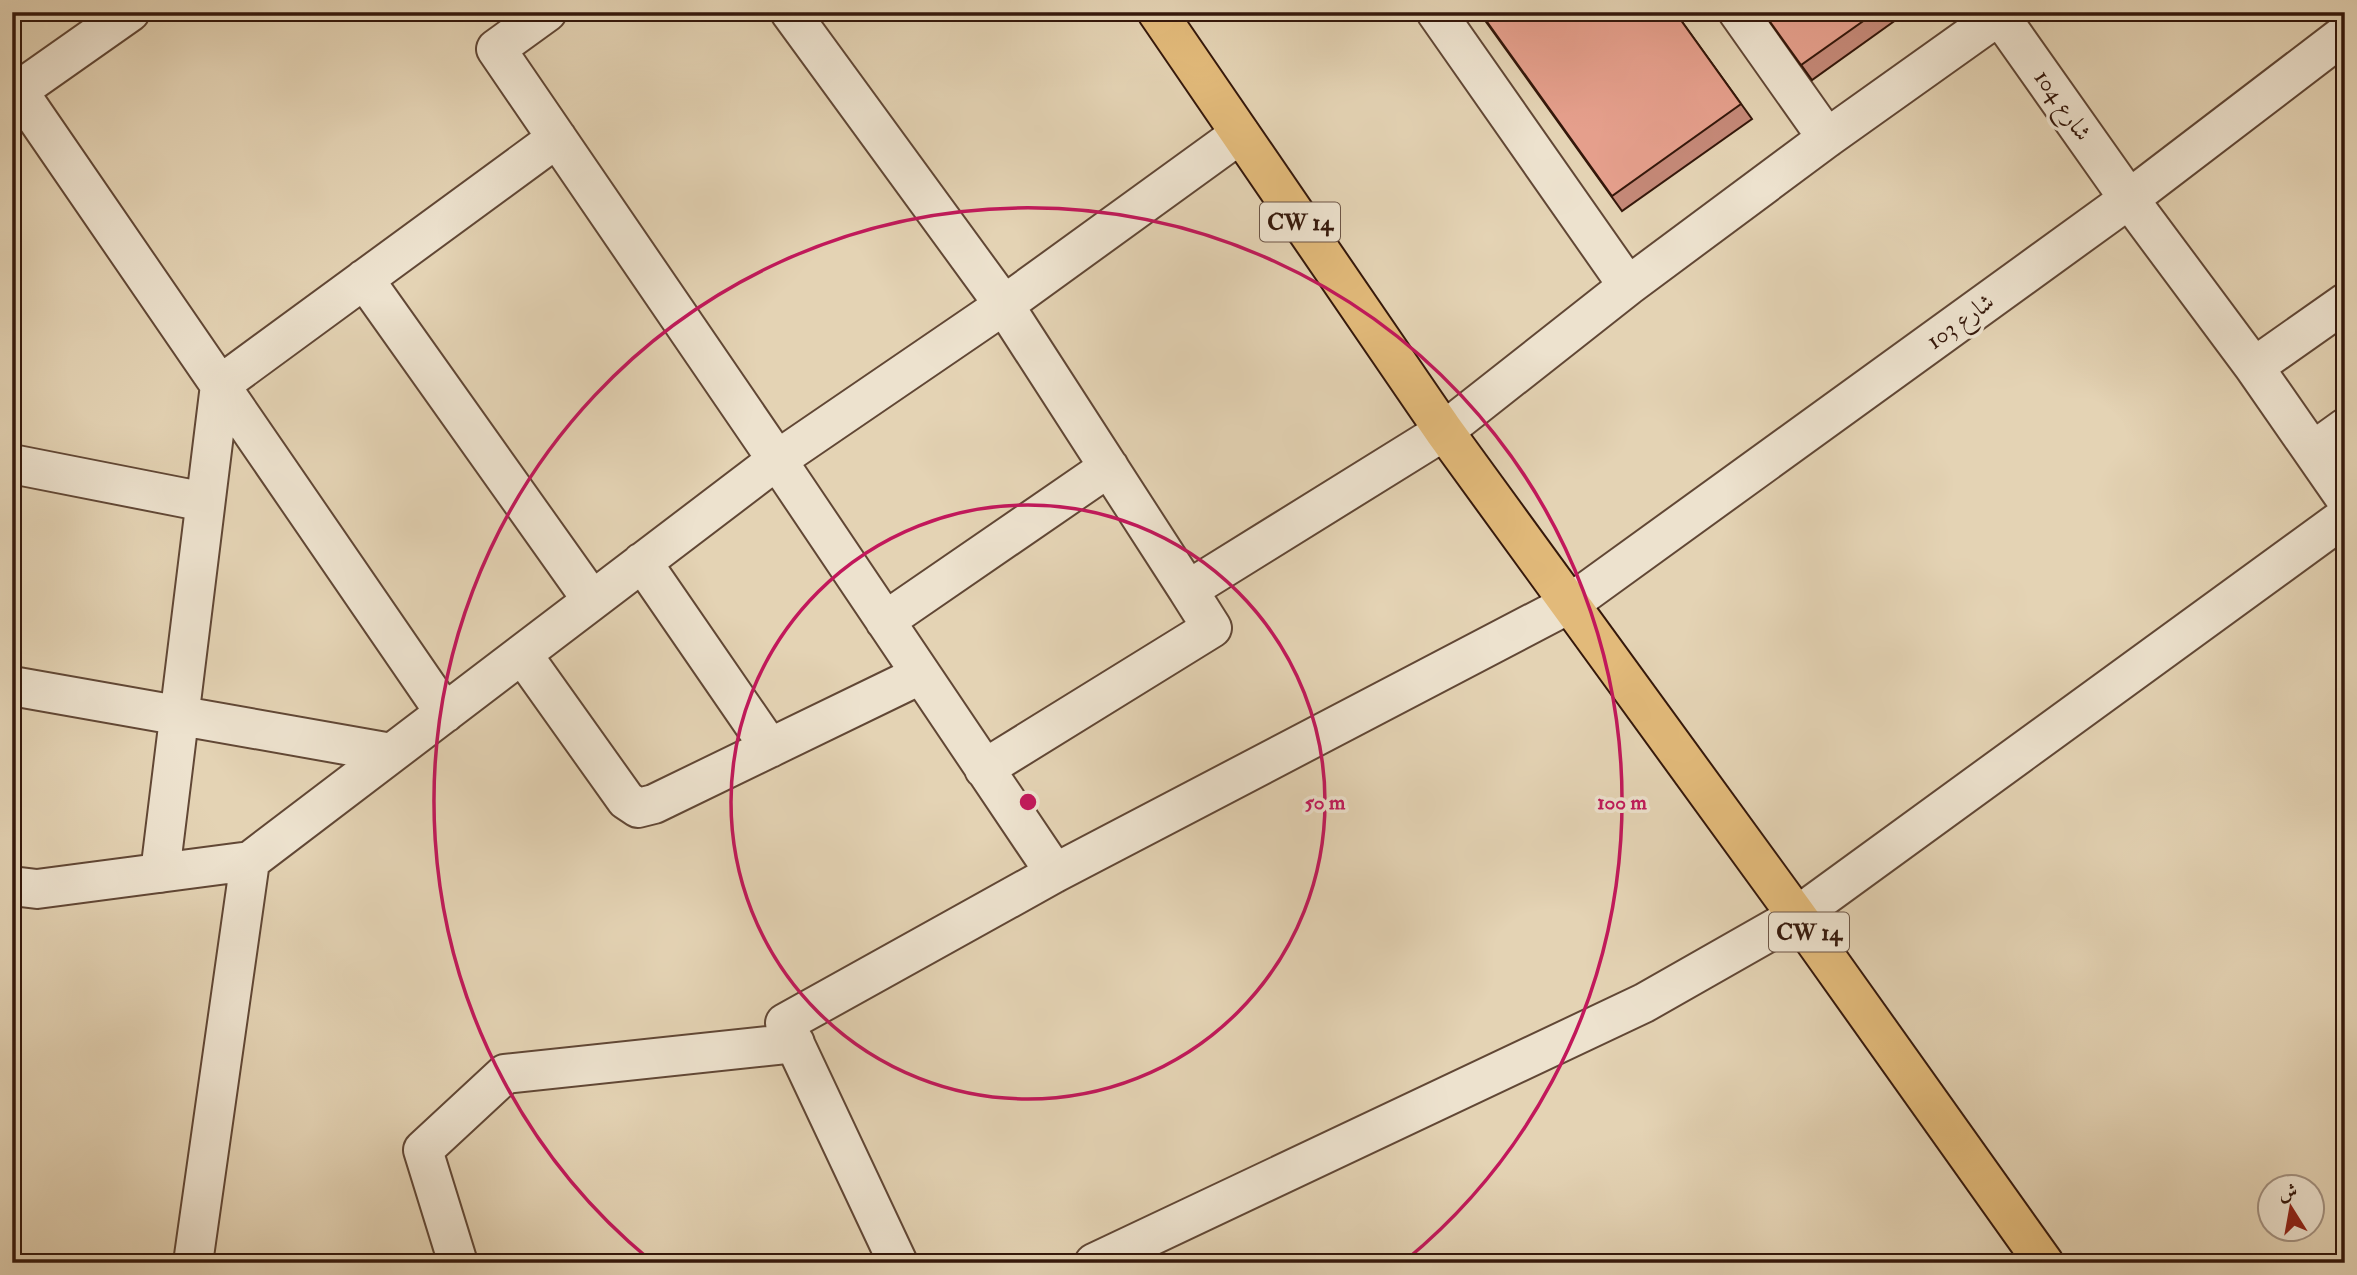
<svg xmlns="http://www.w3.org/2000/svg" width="2357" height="1275" font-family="'IM FELL Double Pica',Amiri,serif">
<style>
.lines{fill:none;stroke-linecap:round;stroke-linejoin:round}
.minor-casing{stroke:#614735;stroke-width:42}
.major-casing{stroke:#35180b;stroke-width:42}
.minor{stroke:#ede2ce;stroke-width:38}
.major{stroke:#e2ba7a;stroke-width:38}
.wall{fill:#c58978;stroke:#35180b;stroke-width:2}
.building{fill:#e59f8c;stroke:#35180b;stroke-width:2}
.ring{fill:none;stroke:#c2185b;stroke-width:3.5}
.labels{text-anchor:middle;stroke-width:7;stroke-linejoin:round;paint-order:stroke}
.shield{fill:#ede2ce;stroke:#6c5546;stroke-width:2}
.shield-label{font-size:23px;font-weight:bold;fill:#35180b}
.street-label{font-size:24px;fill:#35180b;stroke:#ede2ce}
.centre{fill:#c2185b;stroke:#ede2ce;stroke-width:3.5}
.ring-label{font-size:21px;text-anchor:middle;font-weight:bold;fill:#c2185b;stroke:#ede2ce;stroke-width:7;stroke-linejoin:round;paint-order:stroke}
</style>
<rect width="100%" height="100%" fill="#e4d3b4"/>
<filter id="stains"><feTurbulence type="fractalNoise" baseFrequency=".00286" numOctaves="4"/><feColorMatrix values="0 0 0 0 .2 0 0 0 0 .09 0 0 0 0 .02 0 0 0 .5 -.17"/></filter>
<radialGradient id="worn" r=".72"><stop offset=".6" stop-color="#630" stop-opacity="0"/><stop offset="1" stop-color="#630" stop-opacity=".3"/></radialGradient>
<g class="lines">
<g class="minor-casing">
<path id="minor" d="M547,12l-51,37 281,411 278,413
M790,12l214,293 184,285 256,-159 184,-145 199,-148 177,-126
M1436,12l192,274
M1738,12l89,126
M1997,12l132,187 125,168 91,131
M18,91l427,622
M12,95l118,-83
M364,279l228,321
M2254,367l91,-64
M2313,451l32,-23
M12,464l193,38
M642,562l128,186
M885,621l224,-154
M522,654l104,146 12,8 16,-4 266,-129
M12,686l379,67
M984,769l228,-141 -24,-38
M160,873l60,-488 337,-247
M12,886l25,3 213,-28 527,-401 227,-155 236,-171
M193,1263l57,-402
M458,1263l-35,-113 82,-76 290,-31
M898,1263l-113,-240 270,-150 516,-270 558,-404 216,-165
M1094,1263l550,-260 153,-87 548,-399"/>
</g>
<g class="major-casing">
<path id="major" d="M1157,12l287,419 353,485 247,347"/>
</g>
<use href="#minor" class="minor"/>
<use href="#major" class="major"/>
</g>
<path class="wall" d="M1479,12h196l77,107 -130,92z
M1763,12h144l-95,68z"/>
<path class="building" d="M1480,12h195l66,92 -129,92z
M1763,12h113l-75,53z"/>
<g class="ring">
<circle cx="1028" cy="802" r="297"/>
<path d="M650 1260A594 594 0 1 1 1406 1260"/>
</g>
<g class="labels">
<g class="shield">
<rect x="1260" y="202.5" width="80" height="39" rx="5"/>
<rect x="1769" y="912.5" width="80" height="39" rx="5"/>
</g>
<g class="shield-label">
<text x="1300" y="230">CW 14</text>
<text x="1809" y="940">CW 14</text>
</g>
<g class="street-label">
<text transform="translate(2063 105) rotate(55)" y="8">شارع 104</text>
<text transform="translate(1960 321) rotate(-36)" y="8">شارع 103</text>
</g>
</g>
<circle cx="1028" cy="802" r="10" class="centre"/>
<g class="ring-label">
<text x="1325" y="809">50 m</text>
<text x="1622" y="809">100 m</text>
</g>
<rect width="2357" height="1275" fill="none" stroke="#e4d3b4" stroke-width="42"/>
<rect x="14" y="14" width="2329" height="1247" fill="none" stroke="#35180b" stroke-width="3.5"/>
<rect x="21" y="21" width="2315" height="1233" fill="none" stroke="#35180b" stroke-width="2"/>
<g transform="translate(2291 1208) rotate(349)"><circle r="33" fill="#ede2ce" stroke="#a39180" stroke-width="2"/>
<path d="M0-5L12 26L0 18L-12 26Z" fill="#8f2418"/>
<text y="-10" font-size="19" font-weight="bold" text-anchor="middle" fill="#35180b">ش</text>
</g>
<rect width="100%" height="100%" filter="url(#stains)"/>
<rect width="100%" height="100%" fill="url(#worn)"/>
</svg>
